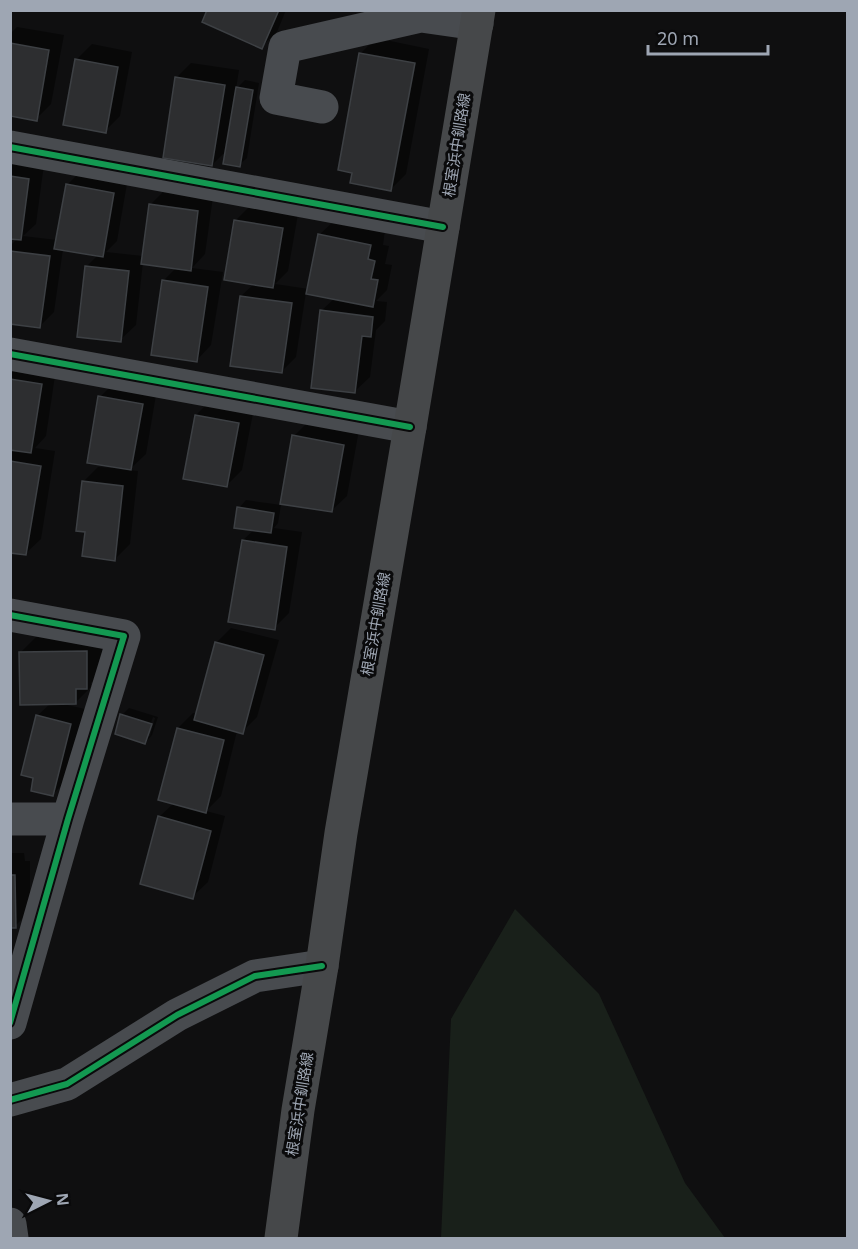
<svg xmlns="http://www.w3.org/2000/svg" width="858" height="1249" font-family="'Noto Sans','Noto Sans JP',sans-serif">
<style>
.green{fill:#19201a}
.shadow{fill:#0007;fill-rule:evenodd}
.building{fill:#2d2e30;stroke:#3d4044;stroke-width:1.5}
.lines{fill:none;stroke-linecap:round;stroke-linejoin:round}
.minor{stroke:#484b4f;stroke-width:33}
.major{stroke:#46484a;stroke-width:33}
.cycleway-casing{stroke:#0a0a0b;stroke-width:10}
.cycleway{stroke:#139951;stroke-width:6}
.labels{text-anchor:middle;stroke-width:6;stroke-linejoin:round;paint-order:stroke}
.street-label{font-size:15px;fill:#9ea6b3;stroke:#0a0a0b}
</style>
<rect width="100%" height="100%" fill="#0f0f10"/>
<path class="green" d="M515,909l84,85 86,189 40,55h-284l10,-219z"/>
<path class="shadow" d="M209,10h77l-9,22 -16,15z
M17,27l47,8 -13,69 -15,15 -26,-4v-81z
M376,38l53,11 -23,125 -15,15 -37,-17 -15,-3 22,-116z
M92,44l40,8 -12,64 -15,15 -29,-71z
M191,63l48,7 -3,19 9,-9 14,3 -12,75 -8,7 -12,-15 -15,15 -36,-87z
M10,159l34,5 -8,60 -13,12 34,4 10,-55 16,-16 45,9 -11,63 -11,11 37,4 7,-51 15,-15 48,7 -8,57 -13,14 31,4 -12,73 -15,16 -33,-80 14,-14 -34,-5 -7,63 -16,15 -42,-4 9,-70 11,-11 -35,-6 -9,63 -15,15 -29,-4v-77l8,-8 -8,-1z
M250,206l48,8 -10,57 -13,13 34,5 10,-54 16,-15 50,10 -2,15 6,1 -4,18 7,1 -5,25 -11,11 11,1 -2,19 -9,9 -6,47 -16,15 -33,-81 14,-13 -29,-6 -10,65 -15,15 -40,-76 14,-13 -20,-62z
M21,364l35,5 -10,67 -11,12 20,3 -14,88 -16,15 -15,-3v-177z
M115,382l42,7 -11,65 -17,16 9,1 -8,73 -15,15 -29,-28 -3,-49 15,-15 14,1 -12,-71z
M211,400l43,8 -12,62 -15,15 -31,-70z
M309,421l50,9 -12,66 -16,15 -37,-75z
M246,500l35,5 -3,18 -4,5 28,4 -13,81 -15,15 -31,-88 12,-11 -16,-21z
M231,628l48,12 -22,77 -15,15 -5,-1 -16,65 -15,15 19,5 -17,66 -16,15 -33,-80 15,-14 4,-75 15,-15 4,1 19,-71z
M102,636v37l-11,10v4l-15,15 -13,2 22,5 -18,71 -15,15 -15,-79 14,-13 -30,-51 15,-15z
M129,708l29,9 -6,18 -7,8 -23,-28zM153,717l2,1 -5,18h-4z
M10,853h14l1,8h5v50l-15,15h-5z"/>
<path class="building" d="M207,10h72l-17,39 -60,-27z
M10,43l39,7 -12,71 -27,-5z
M359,53l56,10 -24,128 -41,-8 2,-10 -14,-3z
M75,59l43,8 -12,66 -43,-8z
M175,77l50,8 -13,81 -49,-8z
M236,87l17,3 -13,77 -17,-3z
M10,176l19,3 -8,61 -11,-1z
M66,184l48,9 -11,64 -49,-8z
M149,204l49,7 -7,60 -50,-7z
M234,220l49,8 -10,60 -49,-8z
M318,234l53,11 -3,14 7,2 -4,18 7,1 -5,27 -67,-13z
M10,251l40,5 -10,72 -30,-4z
M85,266l44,5 -8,71 -44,-5z
M162,280l46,7 -11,75 -46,-7z
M240,296l52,7 -10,70 -52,-7z
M320,310l53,7 -2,20 -9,-1 -7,57 -44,-5z
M10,379l32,5 -11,69 -21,-3z
M98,396l45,8 -12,66 -44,-7z
M195,415l44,8 -12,64 -44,-8z
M292,435l52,10 -12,67 -52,-8z
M10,461l31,5 -15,89 -16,-2z
M82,481l41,5 -8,75 -33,-5 3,-24 -9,-1z
M237,507l37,6 -3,20 -37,-5z
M242,540l45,7 -12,83 -47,-8z
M215,642l49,13 -21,79 -49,-14z
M87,651v38h-11v15l-56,1 -1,-53z
M120,714l32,10 -7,20 -30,-10z
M36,715l35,9 -18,72 -22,-5 2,-13 -12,-3z
M177,728l47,12 -18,73 -48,-13z
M158,816l53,15 -18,68 -53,-15z
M10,875h5l1,53h-6z"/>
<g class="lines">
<path class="minor" d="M322,107l-46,-9 9,-51 136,-31 56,8
M10,147l433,80
M10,354l400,73
M10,615l114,21 -56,183 -58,204
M10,819h58
M10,1100l57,-16 110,-69 78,-39 67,-10
M10,1224l2,14"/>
<path class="major" d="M281,1238l17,-128 24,-144 19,-133 69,-406 69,-417"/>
<g class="cycleway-casing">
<path id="cycleway" d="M10,147l433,80
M10,354l400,73
M10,615l114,21 -56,183 -58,204
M10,1100l57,-16 110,-69 78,-39 67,-10"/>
</g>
<use href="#cycleway" class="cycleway"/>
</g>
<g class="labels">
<g class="street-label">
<text transform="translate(457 145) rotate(-81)" y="5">根室浜中釧路線</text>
<text transform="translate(376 624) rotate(-80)" y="5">根室浜中釧路線</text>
<text transform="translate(300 1104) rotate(-81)" y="5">根室浜中釧路線</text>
</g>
</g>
<rect width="858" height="1249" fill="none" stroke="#9ea6b3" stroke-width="24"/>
<g transform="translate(48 1201) rotate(84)" stroke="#0a0a0b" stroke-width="4.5" paint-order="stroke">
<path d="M0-4.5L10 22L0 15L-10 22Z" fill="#9ea6b3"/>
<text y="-9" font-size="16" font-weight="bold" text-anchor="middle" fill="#9ea6b3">N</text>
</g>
<path d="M648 45v9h120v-9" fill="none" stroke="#9ea6b3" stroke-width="3"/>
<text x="657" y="45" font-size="18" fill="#9ea6b3" stroke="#0a0a0b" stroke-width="4.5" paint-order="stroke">20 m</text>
</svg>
